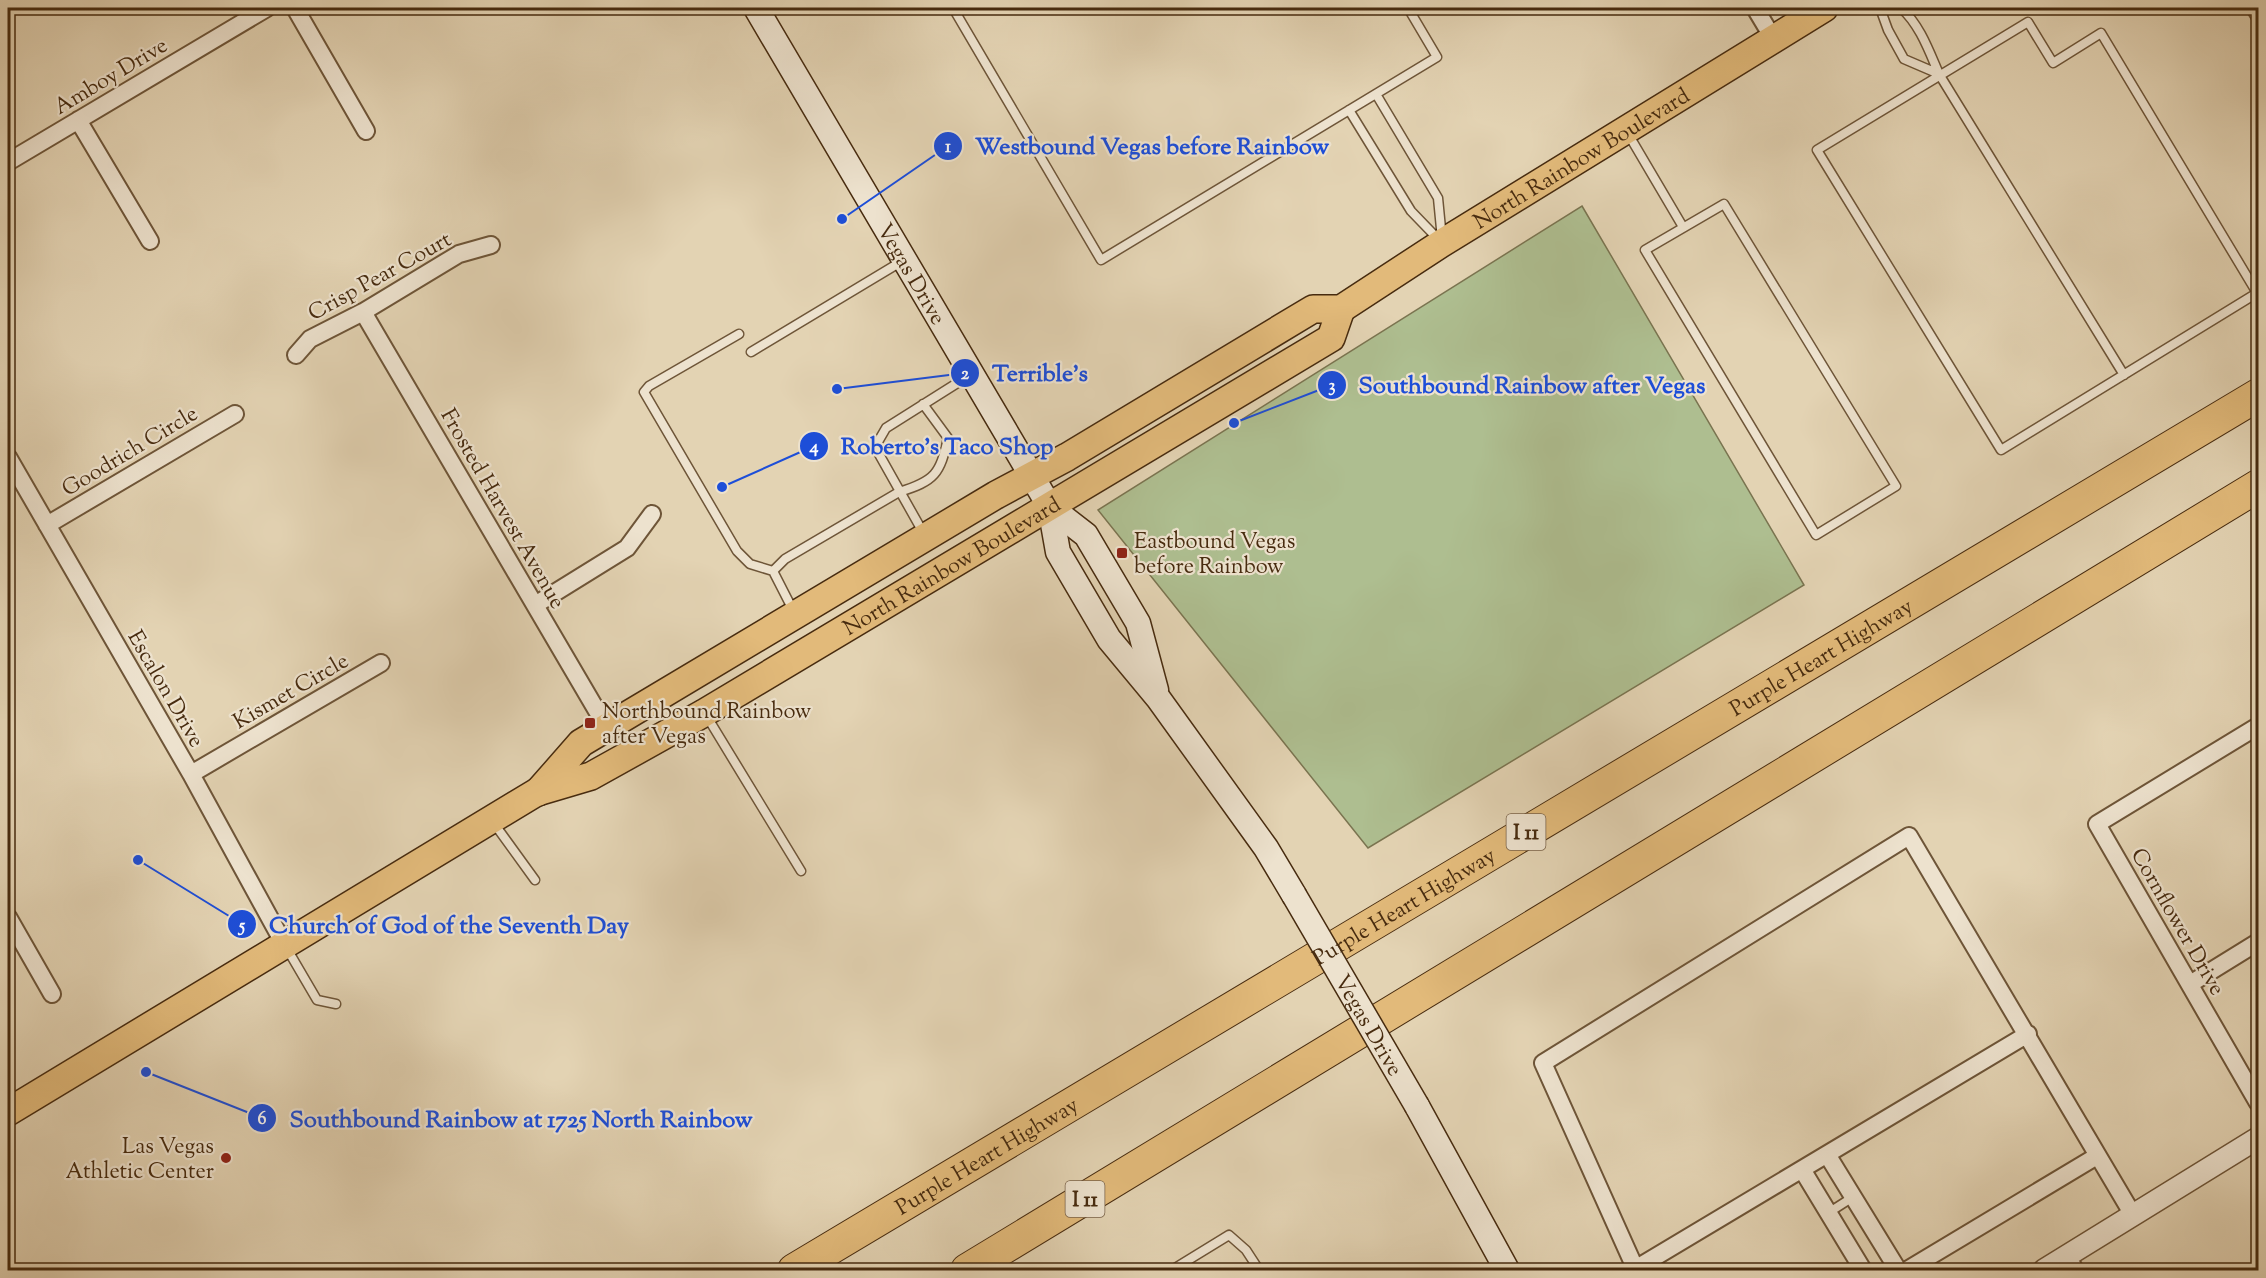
<svg xmlns="http://www.w3.org/2000/svg" width="2266" height="1278" font-family="'Sorts Mill Goudy',serif">
<style>
.green{fill:#aebe90;stroke:#7a7450;stroke-width:1.5}
.lines{fill:none;stroke-linecap:round;stroke-linejoin:round}
.service-casing{stroke:#6e5538;stroke-width:11}
.minor-casing{stroke:#6e5538;stroke-width:20}
.tertiary-casing{stroke:#6e5538;stroke-width:24}
.secondary-casing{stroke:#472b0f;stroke-width:27}
.primary-casing{stroke:#472b0f;stroke-width:30}
.motorway-casing{stroke:#472b0f;stroke-width:34}
.service{stroke:#ede2ce;stroke-width:8}
.minor{stroke:#ede2ce;stroke-width:16}
.tertiary{stroke:#ede2ce;stroke-width:21}
.secondary{stroke:#ede2ce;stroke-width:24}
.primary{stroke:#e2ba7a;stroke-width:27}
.motorway{stroke:#e2ba7a;stroke-width:32}
.secondary-bridge-casing{stroke:#472b0f;stroke-width:27;stroke-linecap:butt}
.secondary-bridge{stroke:#ede2ce;stroke-width:24}
.poi-dot{fill:#8f2418;stroke:#ede2ce;stroke-width:2}
.labels{text-anchor:middle;stroke-width:4.5;stroke-linejoin:round;paint-order:stroke}
.shield{fill:#ede2ce;stroke:#796248;stroke-width:1.5}
.shield-label{font-size:21px;font-weight:bold;fill:#472b0f}
.street-label{font-size:22px;fill:#472b0f;stroke:#ede2ce}
.poi-label{font-size:22px;fill:#472b0f;stroke:#ede2ce;text-anchor:start}
.leader{fill:none;stroke:#1d4ed8;stroke-width:2}
.callout-dot{fill:#1d4ed8;stroke:#ede2ce;stroke-width:2}
.mark-label{font-size:18px;text-anchor:middle;font-weight:bold;fill:#fff}
.callout-label{font-size:24px;text-anchor:middle;font-weight:bold;fill:#1d4ed8;stroke:#ede2ce;stroke-width:4.5;stroke-linejoin:round;paint-order:stroke}
</style>
<rect width="100%" height="100%" fill="#e3d3b3"/>
<filter id="stains"><feTurbulence type="fractalNoise" baseFrequency=".00333" numOctaves="4"/><feColorMatrix values="0 0 0 0 .2 0 0 0 0 .09 0 0 0 0 .02 0 0 0 .5 -.17"/></filter>
<radialGradient id="worn" r=".72"><stop offset=".6" stop-color="#630" stop-opacity="0"/><stop offset="1" stop-color="#630" stop-opacity=".3"/></radialGradient>
<path class="green" d="M1582,206l222,379 -436,263 -270,-338z"/>
<g class="lines">
<g class="service-casing">
<path id="service" d="M953,8l148,252 336,-203 -29,-49
M1880,8l8,22 16,29 35,15c-10,-23 -19,-49 -38,-66
M2250,8l8,13
M2028,22l25,41 48,-30 156,260 -256,157 -184,-300z
M1939,74l185,301
M1376,94l62,104 4,41
M1349,110l62,101 28,29
M1627,132l56,95
M1724,204l172,282 -80,49 -171,-285z
M739,334l-90,52 -5,6 93,159 13,13 23,7
M751,352l153,-92
M924,534l-49,-87 11,-19 84,-53
M794,612l-21,-41 12,-12 114,-67c36,-11 41,-18 49,-54l-25,-34
M706,715l95,156
M493,822l42,58
M286,947l31,53 19,4
M1828,1213l25,-16
M1172,1270l57,-35 17,15 13,20"/>
</g>
<g class="minor-casing">
<path id="minor" d="M295,8l71,123
M1755,8l18,30
M78,120l72,121
M8,162l259,-154
M363,312l244,416
M296,355l14,-16 53,-27 96,-58 32,-9
M8,457l183,317 93,170
M47,525l188,-111
M535,605l92,-57 25,-34
M2258,726l-161,98 161,279
M191,774l190,-111
M8,917l44,77
M2190,984l68,-42
M1828,1156l70,114
M1803,1171l60,99
M2067,1256l8,14
M1635,1269l393,-235
M1636,1270l-93,-207 366,-227 224,379
M1907,1270l190,-114"/>
</g>
<g class="tertiary-casing">
<path id="tertiary" d="M2044,1270l214,-132"/>
</g>
<g class="secondary-casing">
<g id="secondary">
<path id="s1" d="M756,8l294,499 8,45 51,87 49,59 108,150 28,47"/>
<path d="M1050,507l36,28 52,88 18,67"/>
<path d="M1417,1106l90,164"/>
</g>
</g>
<g class="primary-casing">
<g id="primary">
<path id="s2" d="M538,792l43,-49 415,-248 71,-38 246,-148h28l101,-66 382,-235"/>
<path id="s3" d="M8,1112l529,-320 54,-16 113,-63 627,-375 10,-29"/>
</g>
</g>
<g class="motorway-casing">
<g id="motorway">
<path id="s4" d="M794,1270l1464,-875"/>
<path d="M967,1270l1291,-784"/>
</g>
</g>
<use href="#service" class="service"/>
<use href="#minor" class="minor"/>
<use href="#tertiary" class="tertiary"/>
<use href="#secondary" class="secondary"/>
<use href="#primary" class="primary"/>
<use href="#motorway" class="motorway"/>
<g class="secondary-bridge-casing">
<g id="secondary-bridge">
<path id="s5" d="M1294,895l123,211"/>
</g>
</g>
<use href="#secondary-bridge" class="secondary-bridge"/>
</g>
<g class="poi-dot">
<rect x="1116" y="547" width="12" height="12" rx="3"/>
<rect x="584" y="717" width="12" height="12" rx="3"/>
<circle cx="226" cy="1158" r="6"/>
</g>
<g class="labels">
<g class="shield">
<rect x="1506.5" y="814" width="39" height="36" rx="4.5"/>
<rect x="1065.5" y="1181" width="39" height="36" rx="4.5"/>
</g>
<g class="shield-label">
<text x="1526" y="839">I 11</text>
<text x="1085" y="1206">I 11</text>
</g>
<g class="street-label">
<text transform="translate(110 75) rotate(-31)" y="8">Amboy Drive</text>
<text dy="8" stroke="none"><textPath href="#s2" startOffset="1228">North Rainbow Boulevard</textPath></text>
<text dy="8" stroke="none"><textPath href="#s1" startOffset="308">Vegas Drive</textPath></text>
<text transform="translate(379 275) rotate(-29)" y="8">Crisp Pear Court</text>
<text transform="translate(129 450) rotate(-31)" y="8">Goodrich Circle</text>
<text transform="translate(504 508) rotate(60)" y="8">Frosted Harvest Avenue</text>
<text dy="8" stroke="none"><textPath href="#s3" startOffset="1092">North Rainbow Boulevard</textPath></text>
<text dy="8" stroke="none"><textPath href="#s4" startOffset="1196">Purple Heart Highway</textPath></text>
<text transform="translate(167 688) rotate(60)" y="8">Escalon Drive</text>
<text transform="translate(290 690) rotate(-30)" y="8">Kismet Circle</text>
<text dy="8" stroke="none"><textPath href="#s4" startOffset="710">Purple Heart Highway</textPath></text>
<text transform="translate(2179 921) rotate(60)" y="8">Cornflower Drive</text>
<text dy="8" stroke="none"><textPath href="#s5" startOffset="150">Vegas Drive</textPath></text>
<text dy="8" stroke="none"><textPath href="#s4" startOffset="224">Purple Heart Highway</textPath></text>
</g>
<g class="poi-label">
<text x="1134" y="548">Eastbound Vegas<tspan x="1134" dy="25">before Rainbow</tspan></text>
<text x="602" y="718">Northbound Rainbow<tspan x="602" dy="25">after Vegas</tspan></text>
<text x="214" y="1153" text-anchor="end">Las Vegas<tspan x="214" dy="25">Athletic Center</tspan></text>
</g>
</g>
<path class="leader" d="M842 219L948 146M837 389L965 373M1234 423L1332 385M722 487L814 446M138 860L242 924M146 1072L262 1118"/>
<g class="callout-dot">
<circle cx="842" cy="219" r="6"/>
<circle cx="837" cy="389" r="6"/>
<circle cx="1234" cy="423" r="6"/>
<circle cx="722" cy="487" r="6"/>
<circle cx="138" cy="860" r="6"/>
<circle cx="146" cy="1072" r="6"/>
<circle cx="948" cy="146" r="15"/>
<circle cx="965" cy="373" r="15"/>
<circle cx="1332" cy="385" r="15"/>
<circle cx="814" cy="446" r="15"/>
<circle cx="242" cy="924" r="15"/>
<circle cx="262" cy="1118" r="15"/>
</g>
<g class="mark-label">
<text x="948" y="152">1</text>
<text x="965" y="379">2</text>
<text x="1332" y="391">3</text>
<text x="814" y="452">4</text>
<text x="242" y="931">5</text>
<text x="262" y="1124">6</text>
</g>
<g class="callout-label">
<text x="1152" y="154">Westbound Vegas before Rainbow</text>
<text x="1040" y="381">Terrible's</text>
<text x="1532" y="393">Southbound Rainbow after Vegas</text>
<text x="947" y="454">Roberto's Taco Shop</text>
<text x="449" y="933">Church of God of the Seventh Day</text>
<text x="521" y="1127">Southbound Rainbow at 1725 North Rainbow</text>
</g>
<rect width="2266" height="1278" fill="none" stroke="#e3d3b3" stroke-width="30"/>
<rect x="9" y="9" width="2248" height="1260" fill="none" stroke="#472b0f" stroke-width="3"/>
<rect x="15" y="15" width="2236" height="1248" fill="none" stroke="#472b0f" stroke-width="1.5"/>
<rect width="100%" height="100%" filter="url(#stains)"/>
<rect width="100%" height="100%" fill="url(#worn)"/>
</svg>
